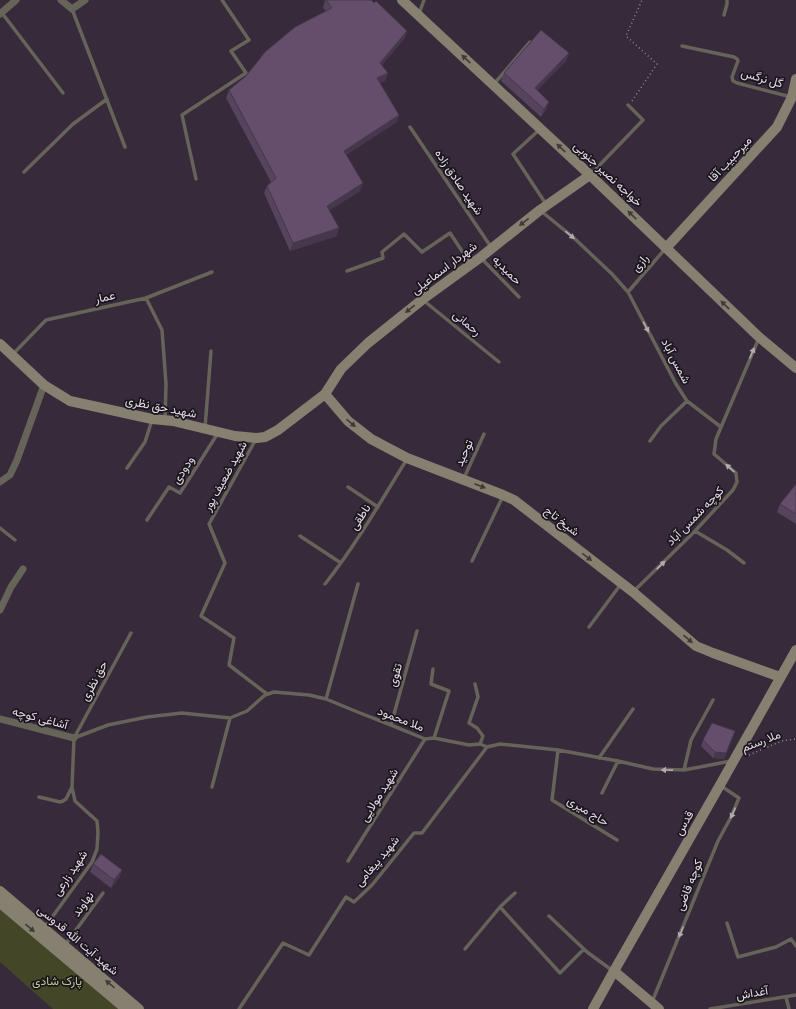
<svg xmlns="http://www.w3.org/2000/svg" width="796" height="1009" font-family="'Titillium Web',Vazirmatn,sans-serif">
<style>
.green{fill:#434728}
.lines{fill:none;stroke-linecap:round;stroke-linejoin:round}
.path{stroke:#958a98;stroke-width:1.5;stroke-dasharray:1 3;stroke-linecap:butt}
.lane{stroke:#666359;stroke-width:3.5}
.street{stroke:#666359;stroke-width:7}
.secondary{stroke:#858070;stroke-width:10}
.wall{fill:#56435d}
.shaded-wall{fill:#46374c}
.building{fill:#644e6c;stroke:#46374c}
.oneway{fill:#403a3a}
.oneway2{fill:#b2abae}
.labels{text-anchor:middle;stroke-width:3.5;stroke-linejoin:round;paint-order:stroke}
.street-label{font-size:12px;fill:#e4dbe7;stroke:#1b151d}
.park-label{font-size:12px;fill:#c1ca8c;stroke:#1b151d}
</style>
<rect width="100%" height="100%" fill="#372a3b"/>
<path class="green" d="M0,903l126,106h-73l-53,-47z"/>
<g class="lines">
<path class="path" d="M632,101l25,-37 -31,-28 16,-36
M749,755l33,-14 14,-2"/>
<path class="lane" d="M72,9l53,138
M2,13l61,80
M419,14l5,-14
M724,15l3,-11v-4
M682,46l52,11 3,2 1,2 -6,16 1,4 4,2 54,14
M494,84l36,-42
M410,127l81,120
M539,130l-26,24 33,50
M24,172l49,-48 34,-25
M591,174l52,-54 -15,-15
M196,179l-14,-64 64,-42 -15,-22 18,-11 -27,-40
M541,211l33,27 38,36 16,18 48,92 11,17 34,26
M481,258l38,39
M347,271l36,-13 -1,-6 22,-18 18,18 28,-19 20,30
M628,292l37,-43
M146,298l16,32 4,54 -1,36
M423,300l76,62
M13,354l33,-34 100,-22 66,-26
M205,428l6,-77
M256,439l-47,85 16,39 -24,53 33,22 -5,27 38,29
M650,441l11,-15 26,-25
M127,468l18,-26 7,-22
M464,478l20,-44
M348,487l30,20
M147,520l22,-33 11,6 38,-60
M0,528l15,12
M695,531l32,19 17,13
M300,536l41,27
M472,561l31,-65
M325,584c31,-39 56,-83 82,-125
M634,591l61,-60 38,-41 4,-8 -1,-9 -22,-19 2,-15 43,-101
M589,627l32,-43
M433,669l-2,15 18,7 -15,47
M475,684l3,13 -9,26 8,5 6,8 -3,8
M326,699l32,-115
M391,725l26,-94
M74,738l34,-13 39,-8 35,-4 48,5 17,-7 18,-16 9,-3 35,3 17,4 34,14 31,12 34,14 9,-1 35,7 11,-1 7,3 13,-3 58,6 60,11 35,8 31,1 47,-9
M558,750l-6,50 65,40
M599,758l34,-49
M684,770l7,-30 22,-40
M212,787l18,-69
M602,793l16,-32
M39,797l21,5 3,-1 3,-2 6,-12
M348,861l77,-122
M500,907l60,66 24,-24
M549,916l38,36 26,19
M727,923l11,34 38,-10 15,-8 5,7
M45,927l47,-65 5,-13 1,-17 -1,-11 -22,-20 -3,-14 2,-49 57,-105
M65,945l38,-52
M465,949l35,-42 15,-14
M786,997l3,12
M652,1002l66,-161 12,-22 9,-21 -18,-12
M239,1009l44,-66 26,12 37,-58 8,5 18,-17 42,-52h8l65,-86
M710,1009l86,-14"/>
<path class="street" d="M61,0l11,9 13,-9
M0,14l16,-14
M0,482l10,-7 7,-15 27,-75
M0,610l11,-23 12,-18
M0,719l74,19"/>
<path class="secondary" d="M402,0l188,175 169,162 37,31
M666,248l111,-121 15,-30 4,-18
M0,344l44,41 26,16 82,18 21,2 62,15 22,2 8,-1 13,-7 47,-36 16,-25 27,-26 55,-44 58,-42 59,-47 50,-35
M325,394l23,27 23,18 36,19 96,37 11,5 119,92 63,54 17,7 67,24
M0,891l139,118
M0,903l126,106
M614,971l45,38
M593,1009l21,-38 106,-186 76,-135"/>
</g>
<path class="wall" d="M325,0l49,3 33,28 -3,8 -22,26 6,8 -3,8 -5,2 19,32 -2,7 -51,33 14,36 -31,19 8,26 -47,15 -26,-58 3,-7 4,-4 -45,-84 3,-8 97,-79 -3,-3z
M569,53l-3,8 -29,29 9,20 -5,7 -40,-36 3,-8z
M796,484v40l-19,-12 3,-8z
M733,737l-9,22 -11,-1 -12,-12 2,-6z
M93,864l29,6 -3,8 -8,10 -21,-16z"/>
<path class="shaded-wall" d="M407,31l-3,8 -27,32 3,-8z
M569,53l-3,8 -34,35 3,-8z
M388,73l-3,8 -11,5 3,-8z
M549,102l-3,8 -5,7 3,-8z
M399,115l-2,7 -56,36 3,-7z
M363,183l-3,8 -36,23 3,-8z
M339,228l-2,8 -47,15 3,-8z
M735,731l-11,28 -11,-1 2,-6z
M122,870l-3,8 -8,10 3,-8z"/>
<path class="building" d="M326,0h45l3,3 2,-2 31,30 -27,32 8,10 -11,5 22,37 -55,36 19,32 -36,23 12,22 -46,15 -26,-57 9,-8 -47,-88 17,-14 19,-24 30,-25 37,-19z
M541,30l28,23 -34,35 14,14 -5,7 -40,-36z
M796,484v30l-16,-10z
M712,723l23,8 -9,22 -11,-1 -12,-12z
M101,854l21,16 -8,10 -21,-16z"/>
<defs><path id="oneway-solid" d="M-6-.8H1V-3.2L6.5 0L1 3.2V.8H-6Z"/></defs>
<g class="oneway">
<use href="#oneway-solid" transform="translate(466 59) rotate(-137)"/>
<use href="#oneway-solid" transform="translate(561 148) rotate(-137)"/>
<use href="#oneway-solid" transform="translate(632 215) rotate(-136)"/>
<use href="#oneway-solid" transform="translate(524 222) rotate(142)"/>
<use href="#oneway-solid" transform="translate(725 305) rotate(-136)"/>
<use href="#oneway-solid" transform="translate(410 309) rotate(141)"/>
<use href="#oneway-solid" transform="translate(351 423) rotate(41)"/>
<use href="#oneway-solid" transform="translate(480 486) rotate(21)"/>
<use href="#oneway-solid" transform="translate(587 557) rotate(37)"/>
<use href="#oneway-solid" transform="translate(688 639) rotate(40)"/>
<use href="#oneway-solid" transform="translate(30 928) rotate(40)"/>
<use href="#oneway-solid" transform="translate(110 984) rotate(-140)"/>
</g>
<g class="oneway2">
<use href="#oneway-solid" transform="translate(570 235) rotate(40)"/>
<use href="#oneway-solid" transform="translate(646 327) rotate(63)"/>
<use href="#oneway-solid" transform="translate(752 353) rotate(-67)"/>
<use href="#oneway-solid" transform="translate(730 468) rotate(-138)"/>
<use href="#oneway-solid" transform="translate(661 565) rotate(-44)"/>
<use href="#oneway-solid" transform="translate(667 770) rotate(-179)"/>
<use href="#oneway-solid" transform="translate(733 813) rotate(114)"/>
<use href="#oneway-solid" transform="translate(681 932) rotate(112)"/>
</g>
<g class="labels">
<g class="street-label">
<text transform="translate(762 78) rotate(16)" y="4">گل نرگس</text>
<text transform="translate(730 159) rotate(-47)" y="4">میرحبیب آقا</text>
<text transform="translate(608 174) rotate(43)" y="4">خواجه نصیر جنوبی</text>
<text transform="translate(459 182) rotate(56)" y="4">شهید صادق زاده</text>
<text transform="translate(640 263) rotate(-50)" y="4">رازی</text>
<text transform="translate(444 268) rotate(-37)" y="4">شهردار اسماعیلی</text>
<text transform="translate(507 270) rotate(46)" y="4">حمیدیه</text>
<text transform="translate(105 297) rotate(-12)" y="4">عمار</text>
<text transform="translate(467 323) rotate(40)" y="4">رحمانی</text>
<text transform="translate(676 361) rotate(62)" y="4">شمس آباد</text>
<text transform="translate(161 407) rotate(11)" y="4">شهید حق نظری</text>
<text transform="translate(464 453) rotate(-66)" y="4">توحید</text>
<text transform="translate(183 470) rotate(-58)" y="4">ودودی</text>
<text transform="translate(225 476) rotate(-61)" y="4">شهید ضعیف پور</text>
<text transform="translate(695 516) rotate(-46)" y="4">کوچه شمس آباد</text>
<text transform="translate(360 517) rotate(-57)" y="4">ناطقی</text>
<text transform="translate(562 521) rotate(38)" y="4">شیخ تاج</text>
<text transform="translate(395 675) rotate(-74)" y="4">تقوی</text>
<text transform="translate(94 681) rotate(-62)" y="4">حق نظری</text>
<text transform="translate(40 718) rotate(15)" y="4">آشاغی کوچه</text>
<text transform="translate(401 719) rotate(21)" y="4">ملا محمود</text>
<text transform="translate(761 741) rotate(-21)" y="4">ملا رستم</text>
<text transform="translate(379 795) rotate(-58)" y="4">شهید مولایی</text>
<text transform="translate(588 811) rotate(31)" y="4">حاج میری</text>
<text transform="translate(684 823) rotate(-60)" y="4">قدس</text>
<text transform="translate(377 861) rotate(-50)" y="4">شهید پیغامی</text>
<text transform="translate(70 873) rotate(-56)" y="4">شهید زارعی</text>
<text transform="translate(689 885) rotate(-68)" y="4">کوچه قاضی</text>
<text transform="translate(83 904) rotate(-54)" y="4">نهاوند</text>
<text transform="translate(78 940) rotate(40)" y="4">شهید آیت الله قدوسی</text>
<text transform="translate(752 993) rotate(-9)" y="4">آغداش</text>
</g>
<g class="park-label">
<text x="57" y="985">پارک شادی</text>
</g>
</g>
</svg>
